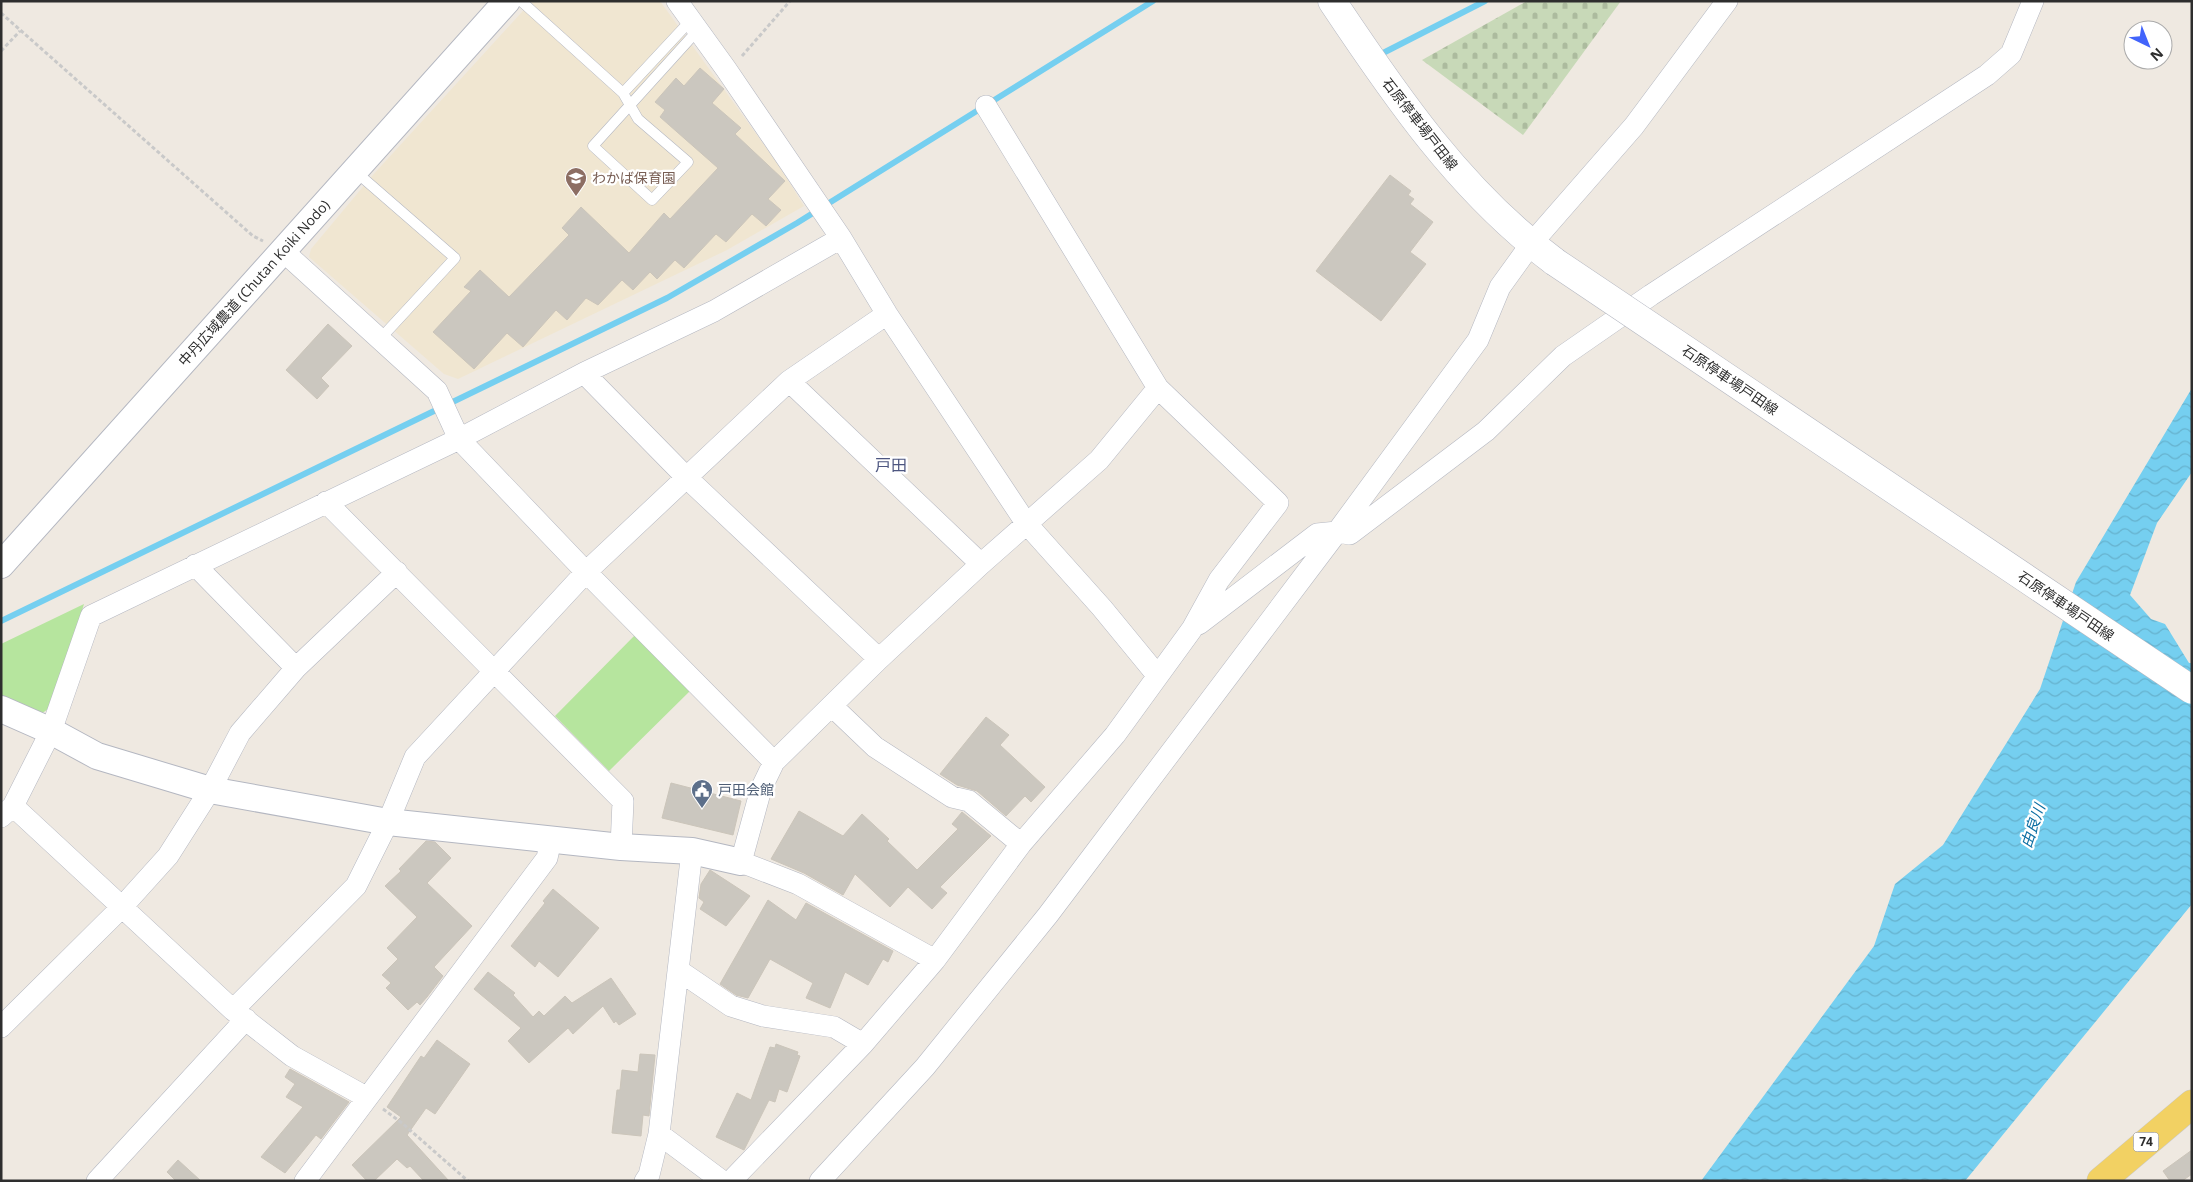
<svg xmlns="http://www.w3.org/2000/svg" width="2193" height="1182" font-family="'Open Sans','Noto Sans JP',sans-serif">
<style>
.education{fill:#f0e6d1}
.cemetery{fill:url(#cemetery-stones)}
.park{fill:#b6e59e}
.water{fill:url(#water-waves)}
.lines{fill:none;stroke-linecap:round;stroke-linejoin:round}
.stream{stroke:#75cff0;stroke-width:6}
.building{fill:#cbc7bf;stroke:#cbc5ba}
.service-casing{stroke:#b4b7c1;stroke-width:11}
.minor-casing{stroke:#b4b7c1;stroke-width:22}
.tertiary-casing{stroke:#b4b7c1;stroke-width:28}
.secondary-casing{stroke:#b4b7c1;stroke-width:29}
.primary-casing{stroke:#c9c9c9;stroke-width:29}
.path{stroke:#c9c9c9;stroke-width:3;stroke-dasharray:4 2.5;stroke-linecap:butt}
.service{stroke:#fff;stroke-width:10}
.minor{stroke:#fff;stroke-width:21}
.tertiary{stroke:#fff;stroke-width:26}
.secondary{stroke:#fff;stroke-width:28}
.primary{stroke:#f2d163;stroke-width:28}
.secondary-bridge-casing{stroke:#b4b7c1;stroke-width:29;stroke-linecap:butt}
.secondary-bridge{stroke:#fff;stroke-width:28}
.labels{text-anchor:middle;stroke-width:4.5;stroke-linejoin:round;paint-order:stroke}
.shield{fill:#fff;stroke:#6d6d6d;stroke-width:1}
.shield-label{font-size:12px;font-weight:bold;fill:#2e2e2e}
.street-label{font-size:14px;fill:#2e2e2e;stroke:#fff}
.education-label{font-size:14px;fill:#785e54;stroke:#fff;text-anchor:start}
.service-label{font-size:14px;fill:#4e5e75;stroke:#fff;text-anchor:start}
.water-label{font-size:15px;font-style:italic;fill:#0d6fa3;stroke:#fff}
.quarter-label{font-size:16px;fill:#4d5680;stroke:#fff}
</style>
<defs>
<pattern id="cemetery-stones" width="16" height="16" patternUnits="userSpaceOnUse" patternTransform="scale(1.25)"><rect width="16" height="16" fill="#c8d9b8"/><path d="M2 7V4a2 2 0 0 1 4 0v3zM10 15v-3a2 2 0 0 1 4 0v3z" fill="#acbb9e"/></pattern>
<pattern id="water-waves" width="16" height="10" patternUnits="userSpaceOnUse" patternTransform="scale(1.25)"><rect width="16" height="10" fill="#75cff0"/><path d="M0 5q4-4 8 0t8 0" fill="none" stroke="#66b2ce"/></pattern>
</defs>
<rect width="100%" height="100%" fill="#efe9e1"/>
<path class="education" d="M532,1h128l118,163 26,42 -77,44 -269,129 -14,-5 -135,-117 2,-8 61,-73z"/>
<path class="cemetery" d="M1527,1h94l-98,134 -101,-75z"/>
<path class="park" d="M84,604l-33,103 -13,9 -37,-15v-57z
M637,633l55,56 -83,82 -54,-55z"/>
<path class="water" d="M2192,388v84l-35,51 -27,72 21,24 14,5 24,39h3v241l-227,277h-264l173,-235 21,-62 48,-39 97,-156 36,-107z"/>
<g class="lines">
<path class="stream" d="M1385,52l100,-51
M1,621l666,-323 130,-75 356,-222"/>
</g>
<path class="building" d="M700,68l24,21 -12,14 29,25 -6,6 50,47 -17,18 13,11 -15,16 -14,-12 -26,28 -10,-8 -32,34 -9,-8 -18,19 -7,-7 -17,18 -11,-10 -24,25 -12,-7 -19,22 -11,-10 -33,37 -16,-14 -33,36 -41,-37 38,-41 -7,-4 16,-17 29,27 60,-62 -7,-7 19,-21 48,46 35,-40 6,6 48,-51 -58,-51 5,-7 -10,-8 21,-24 8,8z
M1390,175l21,16 -3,4 6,4 -4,5 23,18 -23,30 16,12 -45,57 -65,-50z
M328,324l24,22 -31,32 8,8 -12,13 -31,-29z
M986,717l23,18 -9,10 45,42 -14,15 -6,-6 -19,20 -29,-25 -20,-6 -17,-11z
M671,783l70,18 -8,34 -71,-17z
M799,811l44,25 19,-22 27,25 -2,2 30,29 41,-41 -6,-5 10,-12 29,24 -51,51 7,6 -15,16 -24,-22 -18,20 -35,-33 -12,21 -39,-22 -33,-14z
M426,841l9,1 16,16 -24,25 45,43 -38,41 9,9 -16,21 -7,8 -3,-3 -9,8 -22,-22 5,-5 -9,-8 16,-16 -11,-11 30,-31 -32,-31 16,-15 -2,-2z
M710,870l40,26 -24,30 -26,-17 4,-7 -5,-4 2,-14z
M553,889l46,39 -41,49 -19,-16 -4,6 -24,-21 34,-43 -2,-2z
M768,900l28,20 10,-17 87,48 -5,11 -5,-3 -15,26 -23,-13 -15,36 -24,-10 7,-15 -43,-24 -22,39 -12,-3 -16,-11z
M488,972l27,21 -2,2 20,22 6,-6 5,5 21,-20 7,7 39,-25 25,36 -17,11 -3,-4 -2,2 -11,-17 -30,28 -5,-6 -39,35 -21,-22 13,-13 -47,-39z
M437,1040l33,24 -35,50 -9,-6 -19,27 42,46h-25l-14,-15 -3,2 -10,-9 -23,22h-7l-15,-16 49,-48 -14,-10 34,-51 3,2z
M776,1044l22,8 -1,3 3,1 -13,36 -8,-3 -4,13 -6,-2 -25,50 -28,-13 21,-44 14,7 19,-53 5,1z
M640,1054l15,1 -6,61 -6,-1 -2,21 -29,-3 5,-43h3l2,-20 16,2z
M290,1069l59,33 -28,37 -5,-4 -31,38 -24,-16 42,-50 -17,-10 9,-13 -10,-7z
M2192,1150v24l-10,7h-12l-7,-10z
M178,1160l23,21h-25l-9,-9z"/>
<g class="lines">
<g class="service-casing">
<path id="service" d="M521,1l102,92 15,26 50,43 -36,38 -59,-54 105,-116
M623,93l68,-73
M356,172l99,86 -75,81"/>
</g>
<g class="minor-casing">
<path id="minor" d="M677,1l49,68 115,169 46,76 139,209 76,85 55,67
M283,251l154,140 22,48 127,133 188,190
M584,373l103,105 192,181
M789,381l192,183
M326,502l297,299 -2,46
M195,565l101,103
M1199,624l118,-90 20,-2 13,2 136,-103 77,-75 88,-61 336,-220 24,-21 22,-53
M832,706l43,41 77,50 17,4 52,43
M13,806l220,204 59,46 74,41
M1,817l12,-11 38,-75 40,-115 368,-177 125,-66 130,-62 127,-73
M935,960l-137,-76 -57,-22 20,-73 13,-27 105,-103 102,-95 118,-104 59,-72
M678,970l53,36 32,10 71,11 29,17
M233,1010l123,-124 32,-64 27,-65 171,-185 203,-191 98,-67
M1,1027l121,-120 46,-51 42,-66 30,-57 56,-65 101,-96
M659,1134l63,47
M97,1181l149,-162
M305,1181l242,-323 4,-18
M645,1181l4,-6 10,-41 33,-283
M731,1181l132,-137 72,-84 86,-116 94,-109 77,-106 27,-49 59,-77 -120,-115 -172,-282
M820,1181l105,-114 123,-152 289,-383 141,-192 22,-53 31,-43 103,-118 93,-125"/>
</g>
<g class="tertiary-casing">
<path id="tertiary" d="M1,565l506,-564
M1,709l50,22 46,25 113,34 178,32 233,25 71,4 49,11"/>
</g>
<g class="secondary-casing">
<path id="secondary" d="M1332,1c64,96 129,191 223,261"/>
</g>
<g class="primary-casing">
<path id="primary" d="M2101,1181l91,-77"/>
</g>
<path class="path" d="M1,13l252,223 10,5
M1,51l19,-20
M742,56l48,-55
M383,1109l19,14 66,58"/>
<use href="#service" class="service"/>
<use href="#minor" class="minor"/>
<use href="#tertiary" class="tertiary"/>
<use href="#secondary" class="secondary"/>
<use href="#primary" class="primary"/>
<g class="secondary-bridge-casing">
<path id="secondary-bridge" d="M1555,262l637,428"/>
</g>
<use href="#secondary-bridge" class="secondary-bridge"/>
</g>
<defs>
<g id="school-pin" transform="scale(1.125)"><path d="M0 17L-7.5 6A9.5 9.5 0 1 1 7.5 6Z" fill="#8d6e63" stroke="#fff"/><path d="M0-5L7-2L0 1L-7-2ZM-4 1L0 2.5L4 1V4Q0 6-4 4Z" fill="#fff"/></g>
<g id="civic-pin" transform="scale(1.125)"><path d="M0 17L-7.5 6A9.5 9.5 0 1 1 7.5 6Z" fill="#5c6f8a" stroke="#fff"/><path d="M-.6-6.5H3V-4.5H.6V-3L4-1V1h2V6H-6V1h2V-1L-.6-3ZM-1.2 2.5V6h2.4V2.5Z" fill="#fff"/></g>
</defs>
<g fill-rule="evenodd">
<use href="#school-pin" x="576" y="178"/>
<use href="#civic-pin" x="702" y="790"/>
</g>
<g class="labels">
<rect class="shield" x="2133.5" y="1132.5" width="25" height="19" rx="4"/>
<g class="shield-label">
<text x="2146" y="1146">74</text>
</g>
<g class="street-label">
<text transform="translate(1420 124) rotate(52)" y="5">石原停車場戸田線</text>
<text transform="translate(254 283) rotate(-48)" y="5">中丹広域農道 (Chutan Koiki Nodo)</text>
<text transform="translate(1730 380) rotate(34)" y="5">石原停車場戸田線</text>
<text transform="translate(2066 606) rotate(34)" y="5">石原停車場戸田線</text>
</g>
<g class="education-label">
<text x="592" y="183">わかば保育園</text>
</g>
<g class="service-label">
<text x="718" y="795">戸田会館</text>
</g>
<g class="water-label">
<text transform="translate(2033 826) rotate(-71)" y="5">由良川</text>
</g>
<g class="quarter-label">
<text x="891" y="471">戸田</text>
</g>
</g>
<rect width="2193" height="1182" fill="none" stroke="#2e2e2e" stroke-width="5"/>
<g transform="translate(2148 45) rotate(137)"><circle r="24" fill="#ffffff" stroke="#ababab"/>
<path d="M0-4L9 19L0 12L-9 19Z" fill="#4264fb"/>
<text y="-8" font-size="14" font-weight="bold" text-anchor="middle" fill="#2e2e2e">N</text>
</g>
</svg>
